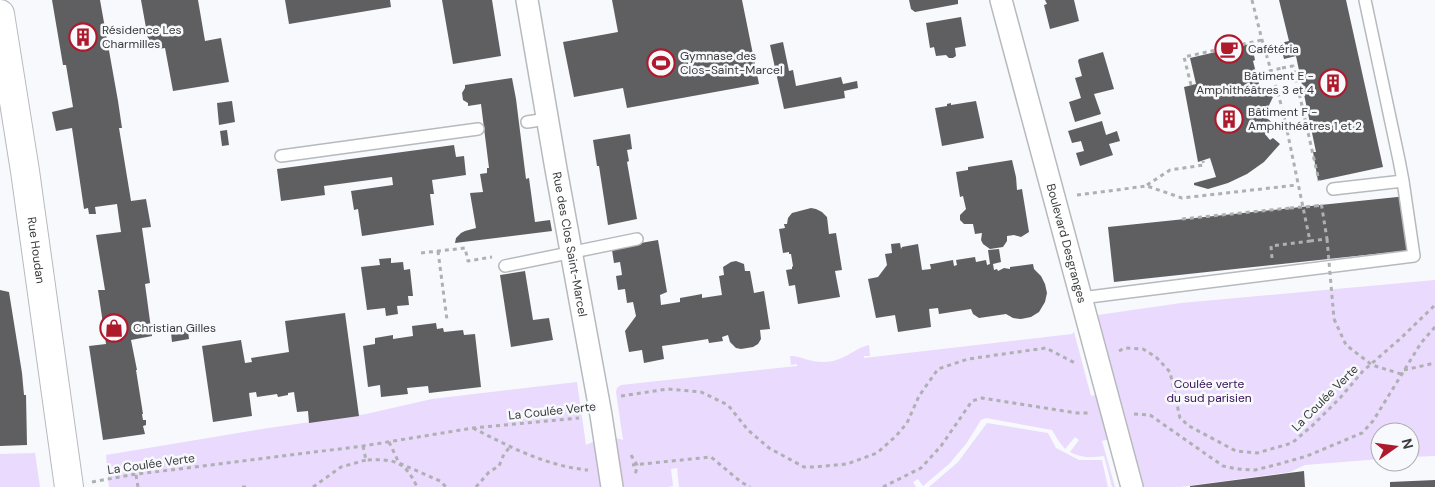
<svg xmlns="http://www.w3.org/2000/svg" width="1435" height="487" font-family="'DM Sans',sans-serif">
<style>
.green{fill:#eadafe}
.building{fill:#5f5f62}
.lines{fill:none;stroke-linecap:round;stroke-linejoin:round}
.lane-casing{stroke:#b7babc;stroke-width:14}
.street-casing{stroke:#b7babc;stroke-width:24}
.secondary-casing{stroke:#b7babc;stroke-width:30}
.path{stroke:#aeb0b2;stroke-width:3;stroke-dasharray:4 4;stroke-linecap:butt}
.lane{stroke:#fff;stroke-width:11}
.street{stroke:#fff;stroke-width:21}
.secondary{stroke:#fff;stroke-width:28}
.path-bridge{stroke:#aeb0b2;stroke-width:3;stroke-dasharray:4 4;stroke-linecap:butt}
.labels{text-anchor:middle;stroke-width:5;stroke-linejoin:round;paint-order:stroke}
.poi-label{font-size:12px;fill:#3a3b3c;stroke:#f7f9fc;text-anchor:start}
.street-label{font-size:12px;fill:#3a3b3c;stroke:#f7f9fc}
.park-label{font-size:12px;fill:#390f57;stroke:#f7f9fc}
</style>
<rect width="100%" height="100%" fill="#f7f9fc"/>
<path class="green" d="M1435,280v176l-25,1v-25h-30v27l-75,6 -15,7 -110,15h-37l-14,-53 -27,7 13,46h-3l-8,-31c-12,2 -23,2 -34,-4l9,-12 -4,-3 -10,12 -7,-9 -6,-10 -66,-12 -5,2 -15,24 -17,20 -26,22 -5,-7 -5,3 3,5h-237l-2,-19 -6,1 2,17 -6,1h-558l-3,-32 156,-26 104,-15 66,-15 145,-17 9,63c12,-6 24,-10 37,-5l-7,-48 1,-4 4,-3 176,-19v-2l-6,1 -1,-9c6,0 9,1 15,3 9,3 19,4 28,2 14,-3 24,-14 36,-16l1,11h-6v2l208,-24 2,-2 17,64 26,-7 -19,-74 83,-12z
M987,423l61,10 8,15 23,12h23l6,27h-179l29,-25z
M35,453l5,34h-40v-33z"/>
<path class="building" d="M52,0h48l18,101 4,27h-3l12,73 15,-2 5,28 -9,1 8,55 -5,1 7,52 -21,4 6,30h-1l7,44h-1l1,6h3v5l-3,1 2,8 -42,6 -14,-94 17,-2 -8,-54h7l-9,-55 25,-3 -4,-28 -22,3 1,7h-7l-1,-6 -4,1 -12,-81 -16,3 -4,-19 21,-5 -7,-42h-3z
M141,0h57l7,41 16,-3 8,44 -56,9 -8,-43 -15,2z
M285,0h105l1,7 -102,17z
M442,0h50l9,56 -48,8z
M612,0h130l17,84 -132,24 -4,-20 -49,9 -11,-55 55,-10z
M909,0h49v4l-43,8 -4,-3z
M1045,0h29l5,21 -29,8 -6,-24 3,-1z
M1279,0h67l37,167 -65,14 -5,-29h3l-20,-96 -12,3 -4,-16 9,-2z
M961,17l5,29 -11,2 1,8 -3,2h-4l-3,-3 -10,1 -2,-9 -4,1 -4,-25z
M783,42l6,29 4,-1 3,16 45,-9 2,7 14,-3 1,7 -14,3 1,7 -61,11 -14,-64z
M1250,44v2h2l3,14 -2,1 8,31 12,5 -9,19 9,7 -8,11 5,6 3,-2 7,6 -16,18 -17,12 -19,9 -20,6 -14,-4v-2l22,-6 -6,-19 -12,4 -14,-75 12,-3 -6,-26z
M1103,52l11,37 -20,5 7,20 -26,8 -6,-20 12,-4 -6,-20 7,-2 -4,-15 1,-2z
M512,78l4,21 10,80 3,-1 6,44 15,-2 2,11 -97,12 1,-5 5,-5 4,-2 11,-3 -6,-35 13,-1 -3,-18 7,-1v-5h2l-8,-64 -13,2v-3l-5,-3 -1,-7 3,-5v-3z
M232,101l3,21 -16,3 -2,-22z
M976,101l8,37 -42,8 -7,-38 12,-2v-2l4,-1v2z
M1102,121l4,14 11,-4 3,10 -11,3 4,11 -33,11 -4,-13 8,-2 -3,-10 -9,2 -4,-12z
M227,130l2,15 -7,1 -2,-15z
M630,134l2,15 -5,1 2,11 -2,1 10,57 -29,6 -9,-59h-2l-4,-26z
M454,145l2,12 8,-1 2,19 -34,5 2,14h-4l4,31 -72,11 -4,-27 -4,1 -3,-19 42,-6 -1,-8 -68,9 1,9 -44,6 -4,-32z
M1012,160l4,17 1,13 5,-1 7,43 -8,5 -7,-2 -7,1v5l-4,6 -13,2 -7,-5 -2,-4 1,-7 -7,1 -2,-10h-9l-4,-4v-5l6,-6 -3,-13 -3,1 -4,-25 12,-2v-3z
M1407,196l5,54 -298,32 -6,-55z
M811,208l5,1 6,3 5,5 2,17 7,-1 6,37 -7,1 5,26 -42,7 -3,-19 -6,1 -3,-16 6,-1v-2l1,-1 -2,-12h-2v-2l-6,1 -4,-24 6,-1 -1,-4h3l1,-6 4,-5z
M658,240l9,52 -7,3 1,10 19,-3v-4l22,-4v4l20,-3 -3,-19 5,-1 -1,-8 8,-5 5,-1 8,3 1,7h5l4,22 10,-2 6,38 -10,1 1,9 -3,5 -5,3 -12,2 -5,-1 -6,-6 -2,-7 -6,2 1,4 -14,2 -1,-4 -32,5 -14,2 2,13 -20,4 -2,-13 -13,2 -4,-21 11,-15 -3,-14 -6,1 -2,-14 -7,1 -2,-14 6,-1 -1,-7 -1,-6 -6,1 -2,-13 6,-1v-2z
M900,243l1,6 1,-2 16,-3 4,26 9,-1 -1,-5h2l21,-4 1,6 3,-1 -1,-5 19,-3 1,5 10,-2 1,5 3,-1 -2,-14 11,-1 2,13 -8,2 1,6 3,-1 1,2 6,-3 6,1v-2l23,-3 1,5 7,7 4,8 2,9 -2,9 -6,10 -8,5 -10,2 -8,-1 -7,-4 -27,4 -6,-4 -2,-5 -32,5 -1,-6 -9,1 2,18 -33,5 -3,-17 -19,3 -8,-39 10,-2 9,-12 -2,-11 7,-1 -1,-9z
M391,258v5l12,-1 1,8 6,-1 3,27h-5l1,9 -12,1 1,8 -12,2 -1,-8 -18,2 -6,-43 19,-2 -1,-6z
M525,271l8,49 16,-2 4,22 -42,7 -11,-72z
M0,290l9,2 13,81 2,22h2l1,50 -27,1z
M345,313l14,103 -50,7 -1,-12 -11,1 -3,-20 -6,1v2l-10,2 -1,-3 -20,3 -1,-5 -7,1 3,23 -39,6 -11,-76 39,-6 4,23 7,-1 -1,-4 38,-6 -4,-31z
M436,323l1,6 6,-1 1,4 19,-2 1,5 11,-1 6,53 -52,6 -1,-7 -21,2 1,6 -27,3 -1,-12 -12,2 -5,-41 12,-2v-6l18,-3v4l20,-3 -1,-10z
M188,330l1,9 -17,3 -1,-9z
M1304,471l1,16h-115v-1z
M1435,480v7h-45v-5z"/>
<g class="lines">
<g class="lane-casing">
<path id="lane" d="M527,122l20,-3
M281,156l197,-27
M1333,189l70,-8 -4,-21 -34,-160
M505,266l132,-27
M1081,298l333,-42 -11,-75"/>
</g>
<g class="street-casing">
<g id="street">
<path id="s1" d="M527,0l29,169 45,246 11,72"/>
<path id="s2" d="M1001,0l131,487"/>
</g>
</g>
<g class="secondary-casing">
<g id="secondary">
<path id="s3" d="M0,14l25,157 44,316"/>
</g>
</g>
<path class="path" d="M1252,0l10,40 21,71 27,130 17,-2 -6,-37
M1282,68l11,-2 26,115
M1257,74l4,-1
M1191,85l-7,-28 78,-17
M1147,185l23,-15 34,-5 -1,-4
M1077,195l70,-9 35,12 115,-13
M1315,206l7,-1
M1182,219l108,-11
M438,251l9,69
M421,253l44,-5 3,13 24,-4
M1272,258l-1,-12 39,-5
M1334,319l12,26 26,20 29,9
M1119,351l6,-3 18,1 13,8 14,15 10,46 9,8 47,25 21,2 35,-10 21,-18 27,-27 23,-27 38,-33 34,-33
M1404,370l31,-7
M621,396l47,-7 33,3 27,13 20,25 21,18 35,19h10l33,-3 30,-11 19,-17 11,-13 12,-27 19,-27 30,-10 78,-11 29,15
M1134,414l16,1 73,51 14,3 18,1 24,-6 28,-8 55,-23 11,-12 48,-78 14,-16
M473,428c37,19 73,38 115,42
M389,442l10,21 41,18 6,6
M363,446l3,14c27,-1 39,0 51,27
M631,455l6,10 -2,12
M632,465l79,-8 30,25 9,5
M136,475l2,12
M92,482l38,-7 233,-29 110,-18 106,-10
M242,487h7
M313,487l28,-20 25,-7
M476,487l13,-15 10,-6 5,-12 6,-7
M883,487l38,-19 20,-22 31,-45 10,-3 95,15h13"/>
<use href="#lane" class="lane"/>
<use href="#street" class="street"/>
<use href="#secondary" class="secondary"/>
<path class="path-bridge" d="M1261,73l21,-5
M1290,208l25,-2
M1327,239l7,80"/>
</g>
<defs>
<g id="building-ring" transform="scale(1.4375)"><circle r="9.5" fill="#f7f9fc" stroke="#ae1a2b" stroke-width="1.5"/><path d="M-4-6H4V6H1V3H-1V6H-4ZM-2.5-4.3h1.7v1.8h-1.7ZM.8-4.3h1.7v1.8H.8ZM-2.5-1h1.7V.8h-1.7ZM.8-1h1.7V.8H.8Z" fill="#ae1a2b"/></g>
<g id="cafe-ring" transform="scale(1.4375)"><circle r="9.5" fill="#f7f9fc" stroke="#ae1a2b" stroke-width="1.5"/><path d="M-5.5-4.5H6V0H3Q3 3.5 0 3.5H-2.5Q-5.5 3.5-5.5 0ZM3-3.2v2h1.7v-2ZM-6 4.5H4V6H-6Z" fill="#ae1a2b"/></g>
<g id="stadium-ring" transform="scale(1.4375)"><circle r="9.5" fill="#f7f9fc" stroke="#ae1a2b" stroke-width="1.5"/><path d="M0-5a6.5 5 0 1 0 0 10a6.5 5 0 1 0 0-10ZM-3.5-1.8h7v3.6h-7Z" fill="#ae1a2b"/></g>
<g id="shop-ring" transform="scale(1.4375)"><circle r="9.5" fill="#f7f9fc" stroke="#ae1a2b" stroke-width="1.5"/><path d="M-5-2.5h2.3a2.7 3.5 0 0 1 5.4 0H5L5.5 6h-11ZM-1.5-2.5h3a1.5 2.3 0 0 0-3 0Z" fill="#ae1a2b"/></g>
</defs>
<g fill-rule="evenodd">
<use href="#building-ring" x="83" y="37"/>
<use href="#cafe-ring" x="1229" y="49"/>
<use href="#stadium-ring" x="661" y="63"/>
<use href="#building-ring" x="1333" y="83"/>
<use href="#building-ring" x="1229" y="119"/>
<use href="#shop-ring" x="114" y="328"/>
</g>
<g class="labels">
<g class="poi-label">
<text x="102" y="34">Résidence Les<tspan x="102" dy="14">Charmilles</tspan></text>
<text x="1248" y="53">Cafétéria</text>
<text x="680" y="60">Gymnase des<tspan x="680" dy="14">Clos-Saint-Marcel</tspan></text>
<text x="1314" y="80" text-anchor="end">Bâtiment E -<tspan x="1314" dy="14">Amphithéâtres 3 et 4</tspan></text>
<text x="1248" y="116">Bâtiment F -<tspan x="1248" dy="14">Amphithéâtres 1 et 2</tspan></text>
<text x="133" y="332">Christian Gilles</text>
</g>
<g class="street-label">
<text dy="4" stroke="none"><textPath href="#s2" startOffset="252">Boulevard Desgranges</textPath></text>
<text dy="4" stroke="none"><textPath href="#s1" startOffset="248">Rue des Clos Saint-Marcel</textPath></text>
<text dy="4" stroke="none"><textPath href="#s3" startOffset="239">Rue Houdan</textPath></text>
<text transform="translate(1325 398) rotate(-45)" y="4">La Coulée Verte</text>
<text transform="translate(552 411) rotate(-6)" y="4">La Coulée Verte</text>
<text transform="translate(151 464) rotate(-8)" y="4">La Coulée Verte</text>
</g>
<g class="park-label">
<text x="1209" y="388">Coulée verte<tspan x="1209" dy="14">du sud parisien</tspan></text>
</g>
</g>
<g transform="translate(1395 447) rotate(76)"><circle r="24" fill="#f7f9fc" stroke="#abadaf"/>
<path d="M0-4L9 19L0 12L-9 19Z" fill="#ae1a2b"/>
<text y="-8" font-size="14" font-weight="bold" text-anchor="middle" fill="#3a3b3c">N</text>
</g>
</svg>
